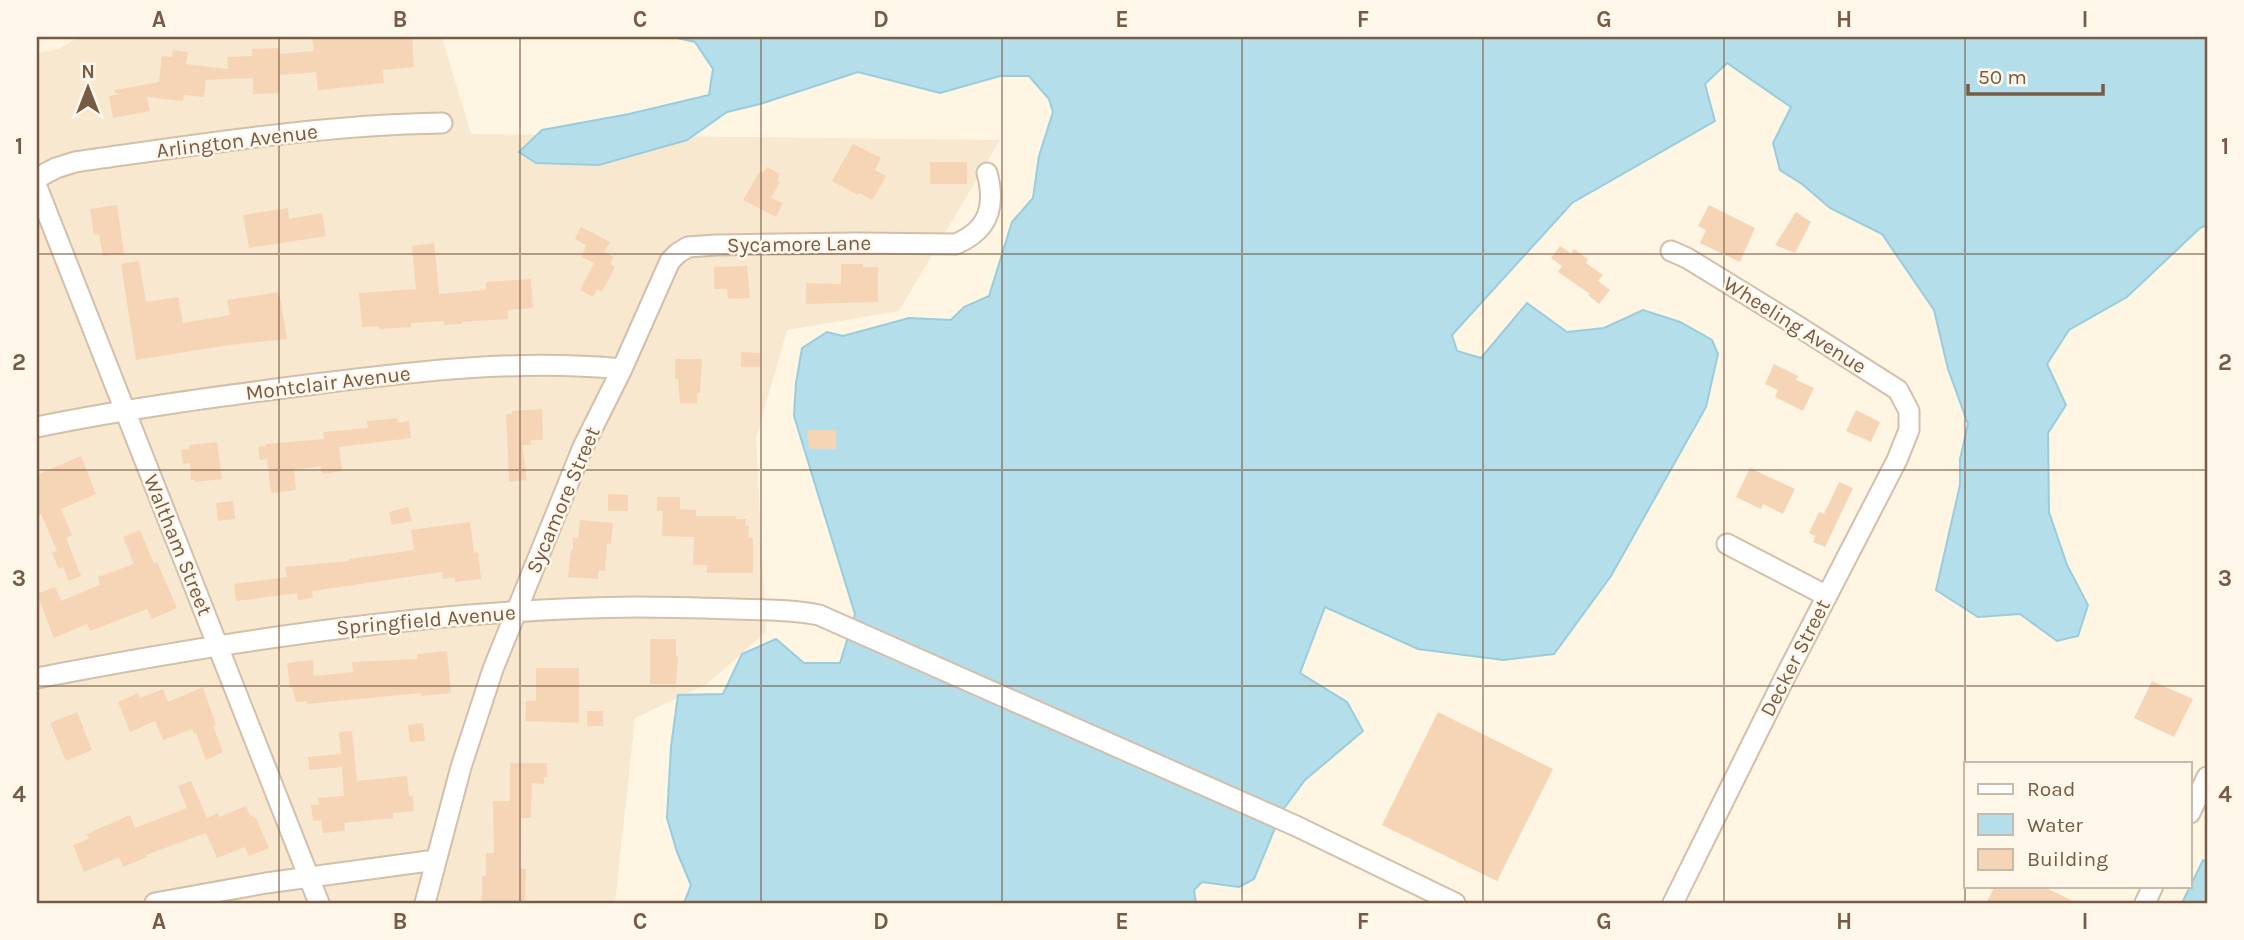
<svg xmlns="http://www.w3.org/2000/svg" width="2244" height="940" font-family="Karla,sans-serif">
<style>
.residential{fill:#f7e8cf}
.water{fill:#b4deea;stroke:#99cddd;stroke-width:2}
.building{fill:#f6d5b7}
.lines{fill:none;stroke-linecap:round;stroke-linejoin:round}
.minor-casing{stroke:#d3bfaa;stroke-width:23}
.minor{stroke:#fff;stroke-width:19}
.grid{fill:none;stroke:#785b46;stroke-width:2;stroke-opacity:0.55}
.labels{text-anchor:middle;stroke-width:5;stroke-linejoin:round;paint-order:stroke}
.street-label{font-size:21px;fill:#785b46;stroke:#fff8ea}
.neatline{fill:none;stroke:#785b46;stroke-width:2.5}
.grid-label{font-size:23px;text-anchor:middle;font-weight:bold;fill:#785b46}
</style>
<rect width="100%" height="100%" fill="#fef5e2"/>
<path class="residential" d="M80,37h362l29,97 529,6 -101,171 -112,19 -31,108 10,194 -59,52 -72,34 -20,185h-578v-850l21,-4z"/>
<path class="water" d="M673,37h1534v188l-7,3 -73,69 -58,33 -22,34 19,41 -18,28 1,79 18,53 21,40 -10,31 -21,5 -37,-27 -42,3 -42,-27 24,-105v-26l8,-35 -20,-55 -14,-59 -52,-76 -52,-26 -28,-24 -22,-14 -7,-27 18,-36 -64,-44 -22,21 10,37 -143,82 -120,132 5,16 24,7 46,-55 40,29 37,-4 39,-18 37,12 32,18 6,14 -12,53 -95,169 -57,78 -51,6 -85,-11 -93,-42 -25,66 47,29 16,29 -58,49 -23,31 -28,68 -15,8 -37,-5 -8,8 2,13h-512l7,-18 -14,-33 -10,-34 4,-71 7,-52 45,-1 19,-40 34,-15 28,24h36l15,-49 -61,-198 2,-33 6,-35 25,-16 16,4 66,-18 42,2 13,-13 25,-11 23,-74 21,-24 6,-42 14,-44 -4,-13 -20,-23h-29l-60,17 -82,-21 -98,32 -33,8 -40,28 -88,25 -63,-2 -17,-11 23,-22 87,-16 80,-19 4,-26 -18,-27z
M2203,860l4,2v41h-25z"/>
<path class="building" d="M325,37h87l2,30 -31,3 1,13 -66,7 -2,-18 -36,3v18l-27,1v-16l-47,2 -2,17 -20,-2 -1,6 -36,-4 3,14 -37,7 -4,-22 11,-2 -5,-1v-3l44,-8 3,-26 10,1 1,-7 15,2 -2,12 42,5 -1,-12 25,-1v-7l27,-1v6l35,-3 -2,-13z
M853,144l28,14 -6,12 11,6 -14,24 -13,-7 -1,2 -26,-14z
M930,162h37v22h-37z
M767,167l13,7 -3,7 3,1 -9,16 12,5 -7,14 -33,-17 17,-29 3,2z
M117,205l7,48 -21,3 -4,-22 -5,1 -4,-26z
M1709,205l46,23 -15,34 -40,-19 6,-13 -8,-4z
M288,208l1,11 33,-6 4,23 -77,12 -6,-33z
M1796,212l15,10 -16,31 -20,-8z
M581,227l29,15 -6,10 10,5 -4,7 5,3 -13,25 -5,-3 -4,8 -13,-7 14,-27 -12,-6 4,-12 -11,-6z
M434,243l5,51 47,-4v-8l45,-3 2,29 -25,2v9l-46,3v2l-18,1v-4l-33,2v4l-32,2v-3l-17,1 -3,-34 57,-4 -4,-43z
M1560,246l11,7 3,-4 14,10 -2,4 17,12 -5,6 12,9 -11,14 -11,-9 2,-1 -32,-22 4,-6 -11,-8z
M139,261l7,41 32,-5 5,26 47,-8 -3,-15 52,-8 8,47 -58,6 -93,15 -15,-96z
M841,264h22v3h15v35l-72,2v-21l35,1z
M747,266l3,32 -22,1 -1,-10h-13v-22z
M741,352l19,1v14h-19z
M675,359h27l-2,34h-3v10h-17l-2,-24h-3z
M1774,364l24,12 -2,4 18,8 -11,23 -28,-14 3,-7 -13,-6z
M542,409l1,31h-12v5h-9l5,35 -18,2 -3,-68h6v-3z
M1856,410l24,12 -9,20 -25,-11z
M397,418l1,5 11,-2 2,17 -72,9 3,24 -20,3 -1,-8 -27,4 2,20 -25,3 -4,-34 -7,1 -2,-13 8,-1v-2l58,-5 -1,-7 45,-4 -1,-7z
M807,430h29v19h-27z
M217,442l5,37 -27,3v-2h-4l-1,-17 -7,1 -2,-14 9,-1 -1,-4z
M81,456l15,38 -35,15 11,26 -6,3 15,38 -12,5 -6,-14 -4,2 -7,-16 5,-2 -16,-37 -4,2v-41z
M1750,468l45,21 -12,25 -20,-10 -2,5 -25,-12z
M1839,482l14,6 -28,59 -12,-5 2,-6 -6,-3 10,-21 5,2z
M608,494l20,1v16h-20z
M657,497h23v12l16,1v6h40v3h10l-1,7h4l-1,12h5v35h-46v-8h-14l1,-28 -32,-1 1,-25h-6z
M233,501l2,18 -17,2 -2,-18z
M408,507l4,14 -20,4 -3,-13z
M580,520l33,3 -2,21 -4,-1 -2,28 -6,-1 -1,9 -30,-2 3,-27h2v-12h5z
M470,522l4,31 4,-1 3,27 -26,3v-5l-12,2 -1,-7 -130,19 1,7 -15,2 -1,-7 -61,8 -2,-17 53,-7 -2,-10 64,-6v-2l65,-9 -3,-20z
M140,530l14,34 3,-2 20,46 -25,11 -5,-10 -57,22 -3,-7 -33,14 -17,-44 18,-7 6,14 39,-16 -2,-8 36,-13 -11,-27z
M650,639h26v17h2l-2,28h-26z
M447,651l4,42 -30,3v-3l-114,11v-3l-11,1 -4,-15 -2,1 -3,-25 26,-3 1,16 39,-4 -1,-10 66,-3 -1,-5z
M536,668h43v55l-54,-2 1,-20h10z
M2152,681l41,18 -19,38 -40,-19z
M203,687l13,38 -3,1 10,26 -17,8 -10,-27 -2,1 -2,-5 -29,11 -8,-19 -25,11 -12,-30 20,-9 2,5 23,-9 5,13z
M587,711h16v15h-16z
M77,712l15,38 -26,11 -16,-38z
M1438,712l115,57 -56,112 -115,-56z
M423,723l2,18 -15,1 -2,-17z
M352,731l5,50 50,-5 2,20h4l1,15 -21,2v5l-49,5 1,8 -22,2 -2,-13 -8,1 -2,-16h8l-1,-7 26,-2 -2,-29 -33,3 -1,-13 33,-3 -2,-22z
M510,763h37v14h-3v7l-12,-1 -1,35h-10l-1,50 6,1 -1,34h-43v-27h4v-23h8l-1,-52h17z
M191,781l16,37 11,-5 1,4 27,-11 4,10 3,-1 1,3h2l13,30 -20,8 -4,-9 -28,11 -11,-25 -60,22 1,2 -24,10 -4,-10 -35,15 -11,-27 16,-6 -2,-5 43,-19 5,13 52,-20 -9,-22z
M1995,886h47l35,17h-91z"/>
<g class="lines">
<g class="minor-casing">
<path id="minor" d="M37,178l19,-10 19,-6c121,-17 244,-37 367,-39
M37,187l282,716
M1671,251l16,7 109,67 102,65 11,21v19l-12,30 -114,221 -110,222
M37,427c92,-19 185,-31 278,-43 103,-13 204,-25 307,-15
M1727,544l100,52
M37,678c198,-38 399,-69 601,-71 32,0 64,1 96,2 28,1 56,0 85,6l477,211 159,77
M2190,813l17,-36
M155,903l111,-20 170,-23
M425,903l36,-136 32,-98 90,-222 39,-78 48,-108 8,-8 10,-6 28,-2 139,-2 101,1c33,-14 40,-38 31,-71
M2145,903l8,-17"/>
</g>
<use href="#minor" class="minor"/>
</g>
<path class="grid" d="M279,37v866M520,37v866M761,37v866M1002,37v866M1242,37v866M1483,37v866M1724,37v866M1965,37v866M37,254h2170M37,470h2170M37,686h2170"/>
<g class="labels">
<g class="street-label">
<text transform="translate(237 141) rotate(-7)" y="7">Arlington Avenue</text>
<text transform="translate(799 244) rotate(-1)" y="7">Sycamore Lane</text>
<text transform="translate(1795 325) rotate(32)" y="7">Wheeling Avenue</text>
<text transform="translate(328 383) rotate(-7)" y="7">Montclair Avenue</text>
<text transform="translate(563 500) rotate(-67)" y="7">Sycamore Street</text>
<text transform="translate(178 545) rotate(68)" y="7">Waltham Street</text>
<text transform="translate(426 620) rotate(-5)" y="7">Springfield Avenue</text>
<text transform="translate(1795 658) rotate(-63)" y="7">Decker Street</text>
</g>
</g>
<rect width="2244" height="940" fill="none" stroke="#fff8ea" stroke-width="77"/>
<rect x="1964" y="762" width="228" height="126" fill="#fff8ea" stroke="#c9b9a8" stroke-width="2"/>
<rect x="1978" y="784" width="35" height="10" fill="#ffffff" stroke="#c9b9a8" stroke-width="2"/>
<text x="2027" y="796" font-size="21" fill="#785b46">Road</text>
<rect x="1978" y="814" width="35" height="21" fill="#b4deea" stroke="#c9b9a8" stroke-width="2"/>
<text x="2027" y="832" font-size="21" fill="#785b46">Water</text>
<rect x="1978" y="849" width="35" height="21" fill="#f6d5b7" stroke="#c9b9a8" stroke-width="2"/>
<text x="2027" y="866" font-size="21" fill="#785b46">Building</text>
<g transform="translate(88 88)" stroke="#fff8ea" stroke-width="5" paint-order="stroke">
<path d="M0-5L12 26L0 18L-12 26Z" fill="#785b46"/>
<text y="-10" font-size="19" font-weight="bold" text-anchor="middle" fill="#785b46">N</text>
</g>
<path d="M1968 84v10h135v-10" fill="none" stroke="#785b46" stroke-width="3.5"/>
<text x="1978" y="84" font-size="21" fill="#785b46" stroke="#fff8ea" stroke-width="5" paint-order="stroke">50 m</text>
<rect x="38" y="38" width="2168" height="864" class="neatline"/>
<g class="grid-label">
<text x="159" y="27">A</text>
<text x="400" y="27">B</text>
<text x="640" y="27">C</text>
<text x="881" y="27">D</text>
<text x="1122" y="27">E</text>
<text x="1363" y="27">F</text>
<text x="1604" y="27">G</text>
<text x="1844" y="27">H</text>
<text x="2085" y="27">I</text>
<text x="19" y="154">1</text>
<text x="2225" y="154">1</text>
<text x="19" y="370">2</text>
<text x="2225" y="370">2</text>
<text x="19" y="586">3</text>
<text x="2225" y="586">3</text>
<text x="19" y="802">4</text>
<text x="2225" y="802">4</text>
<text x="159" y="929">A</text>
<text x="400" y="929">B</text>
<text x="640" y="929">C</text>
<text x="881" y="929">D</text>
<text x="1122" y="929">E</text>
<text x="1363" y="929">F</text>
<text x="1604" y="929">G</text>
<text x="1844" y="929">H</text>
<text x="2085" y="929">I</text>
</g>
</svg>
